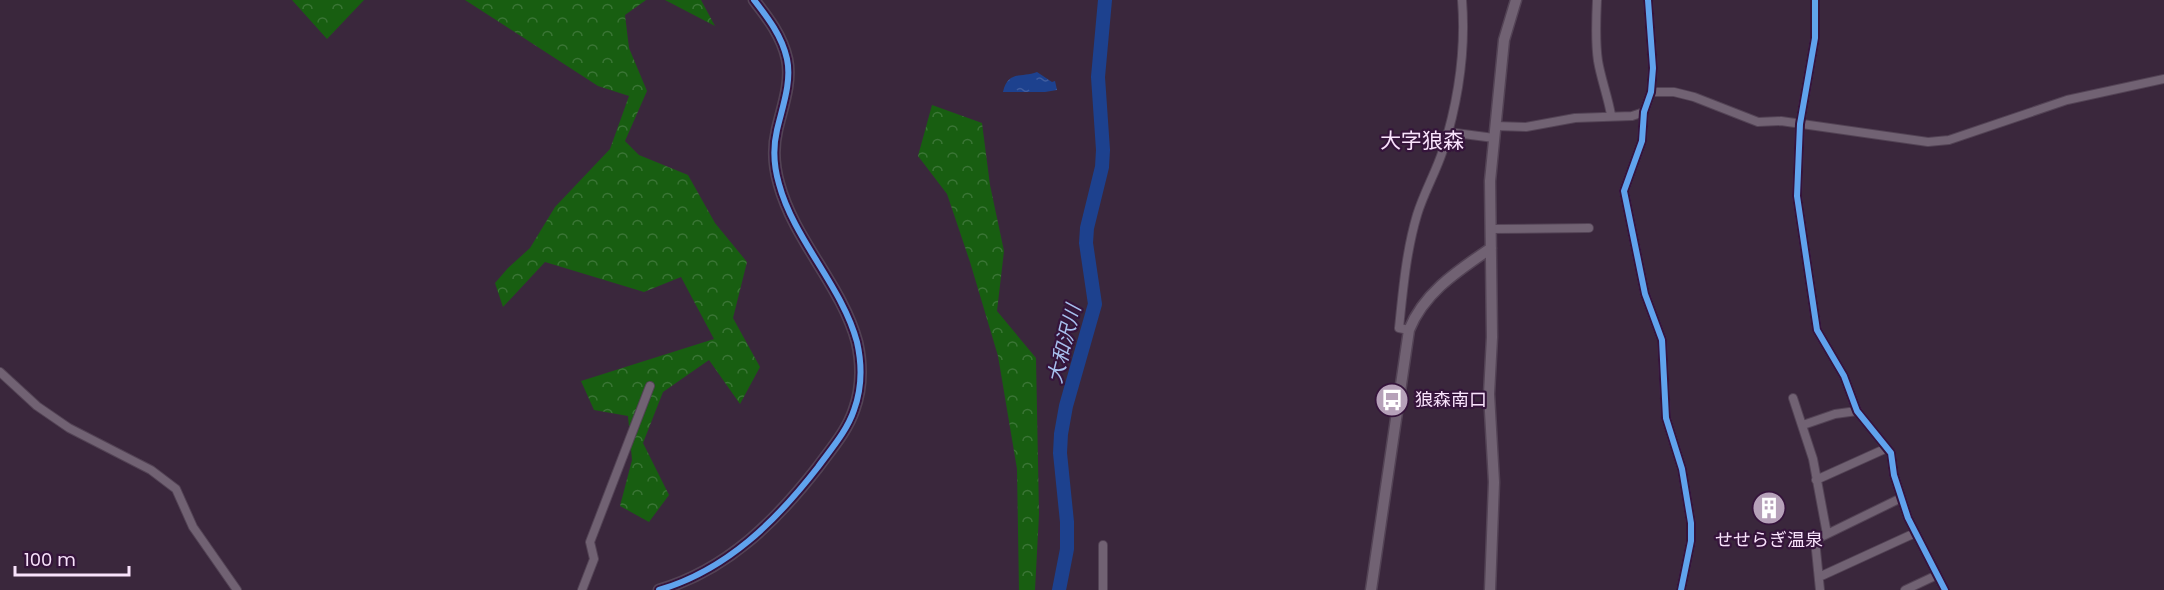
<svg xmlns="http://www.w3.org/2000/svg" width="2164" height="590" font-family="Poppins,'Noto Sans JP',sans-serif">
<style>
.forest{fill:url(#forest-crowns)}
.water{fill:url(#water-ripples)}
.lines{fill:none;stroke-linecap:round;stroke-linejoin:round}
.river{stroke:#1d418e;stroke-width:14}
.minor-casing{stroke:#534355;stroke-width:10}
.tertiary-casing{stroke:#534355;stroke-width:13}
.minor{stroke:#716273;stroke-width:8}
.tertiary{stroke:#716273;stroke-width:10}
.cycleway-casing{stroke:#35143b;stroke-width:10}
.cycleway{stroke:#60a3ed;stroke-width:6}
.labels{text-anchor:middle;stroke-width:4.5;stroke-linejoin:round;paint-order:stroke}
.poi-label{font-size:18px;fill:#f9e3fc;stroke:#35143b;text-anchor:start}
.water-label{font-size:20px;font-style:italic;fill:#a7c0ed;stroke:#35143b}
.quarter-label{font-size:21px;fill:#f9e3fc;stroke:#35143b}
</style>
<defs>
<pattern id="forest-crowns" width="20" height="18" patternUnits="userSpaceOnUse" patternTransform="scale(1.5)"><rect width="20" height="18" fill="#185e11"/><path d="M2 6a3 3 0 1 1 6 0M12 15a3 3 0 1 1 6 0" fill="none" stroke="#3a7535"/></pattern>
<pattern id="water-ripples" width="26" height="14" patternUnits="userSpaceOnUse" patternTransform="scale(1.5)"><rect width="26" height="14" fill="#1d418e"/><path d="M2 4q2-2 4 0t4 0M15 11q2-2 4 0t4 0" fill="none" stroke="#3f5c9f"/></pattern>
</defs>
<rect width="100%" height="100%" fill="#3a273c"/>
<path class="forest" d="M292,0h72l-37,39z
M465,0h181l-21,15 4,33 18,43 -22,50 14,14 49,20 27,48 32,39 -14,56 27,49 -20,37 -31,-44 -46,32 -20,51 26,52 -20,27 -29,-16 12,-46 -4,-44 -34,-6 -13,-29 133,-42 -33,-62 -37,15 -99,-30 -42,45 -8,-24 13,-15 22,-20 25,-41 55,-58 19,-53 -31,-10z
M665,0h36l14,26z
M932,105l50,18 8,62 14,66 -7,60 39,47 3,156 -4,76h-16l-2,-121 -19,-113 -28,-94 -23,-68 -29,-38z"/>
<path class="water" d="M1037,72l15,10 3,-1 2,9 -12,2h-42c5,-22 19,-14 34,-20z"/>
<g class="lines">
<path class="river" d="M1059,590l8,-41v-27l-7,-69 1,-19 5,-28 29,-102 -9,-61 1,-15 15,-61 1,-17 -5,-73 7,-77"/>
<g class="minor-casing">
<path id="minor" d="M1597,0c-1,20 -2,41 1,61 3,18 10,36 13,54
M1648,0l5,68 -2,24 -7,20 -2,29 -18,50 21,103 17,46 4,78 16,51 9,54v18l-10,49
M1815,0v38l-15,86 -3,72 20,134 27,46 13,35 34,42 3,22 14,43 37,72
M1651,92h23l20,5 64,25 23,-1 147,21 21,-2 118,-40 97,-21
M1495,126l31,1 49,-9 57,-2 12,-4
M1448,132l46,6
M1491,229l98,-1
M1409,330l-10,-2c4,-38 7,-76 18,-113 7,-23 19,-43 26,-65 15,-48 23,-100 19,-150
M0,372l37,34 32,22 82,42 25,19 17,38 44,63
M1793,398l20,61 14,75
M1803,425l32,-11 22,-3
M1816,480l71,-32
M1819,577l96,-44
M582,590l12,-31 -4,-17 60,-156
M1103,590v-45
M1820,590l-5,-50 86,-42
M1905,590l32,-15"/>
</g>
<g class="tertiary-casing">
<path id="tertiary" d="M659,590c68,-20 117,-69 159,-123 13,-18 29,-36 36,-57 8,-22 8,-46 3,-68 -15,-56 -63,-102 -78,-158 -5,-17 -6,-37 -2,-54 5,-22 15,-48 10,-71 -5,-23 -19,-41 -33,-59
M1371,590l38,-260c15,-38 50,-60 82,-82
M1490,590l4,-108 -5,-88 3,-57 -2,-156 14,-141 12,-40"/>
</g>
<use href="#minor" class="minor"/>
<use href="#tertiary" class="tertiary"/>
<g class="cycleway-casing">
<path id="cycleway" d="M1648,0l5,68 -2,24 -7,20 -2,29 -18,50 21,103 17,46 4,78 16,51 9,54v18l-10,49
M1815,0v38l-15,86 -3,72 20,134 27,46 13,35 34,42 3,22 14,43 37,72
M659,590c68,-20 117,-69 159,-123 13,-18 29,-36 36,-57 8,-22 8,-46 3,-68 -15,-56 -63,-102 -78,-158 -5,-17 -6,-37 -2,-54 5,-22 15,-48 10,-71 -5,-23 -19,-41 -33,-59"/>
</g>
<use href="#cycleway" class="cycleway"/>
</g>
<defs>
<g id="bus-disc" transform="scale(1.725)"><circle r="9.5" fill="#b6a1b9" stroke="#35143b"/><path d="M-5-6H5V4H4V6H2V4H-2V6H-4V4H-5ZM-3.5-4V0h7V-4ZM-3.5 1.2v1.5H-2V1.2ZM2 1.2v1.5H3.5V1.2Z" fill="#fff"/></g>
<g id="building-disc" transform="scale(1.725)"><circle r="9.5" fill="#b6a1b9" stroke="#35143b"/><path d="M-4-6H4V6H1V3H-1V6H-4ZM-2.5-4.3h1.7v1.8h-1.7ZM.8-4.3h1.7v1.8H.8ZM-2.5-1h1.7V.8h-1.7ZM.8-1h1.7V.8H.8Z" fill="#fff"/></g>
</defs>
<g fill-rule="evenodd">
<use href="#bus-disc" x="1392" y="400"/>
<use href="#building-disc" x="1769" y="508"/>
</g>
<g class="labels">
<g class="poi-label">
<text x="1415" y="406">狼森南口</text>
<text x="1769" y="546" text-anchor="middle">せせらぎ温泉</text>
</g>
<g class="water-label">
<text transform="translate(1064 344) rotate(-76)" y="7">大和沢川</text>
</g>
<g class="quarter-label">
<text x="1422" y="148">大字狼森</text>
</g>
</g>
<path d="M15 566v9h114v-9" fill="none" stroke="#f9e3fc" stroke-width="3"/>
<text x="24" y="566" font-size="18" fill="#f9e3fc" stroke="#35143b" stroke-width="4.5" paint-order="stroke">100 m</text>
</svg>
